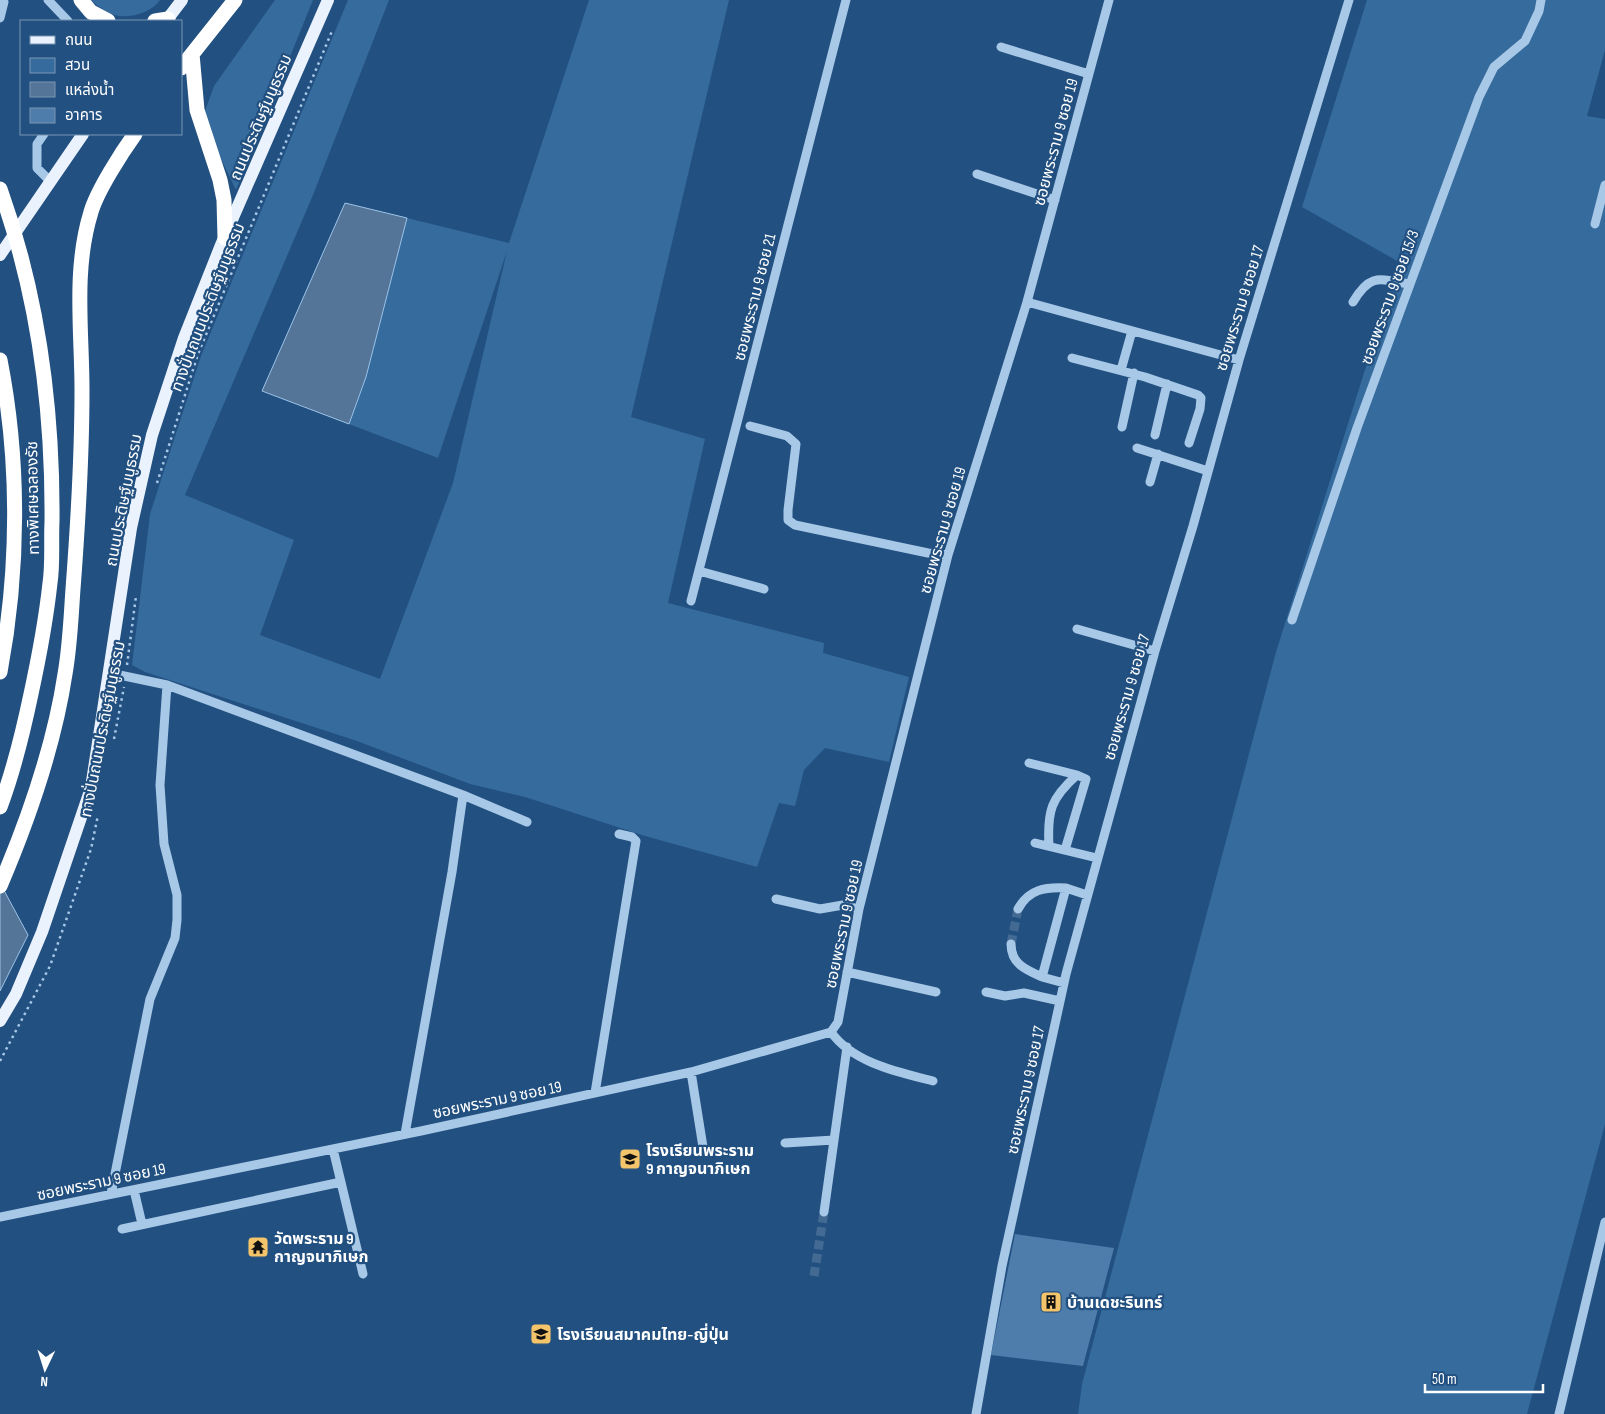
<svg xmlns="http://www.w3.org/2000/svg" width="1605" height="1414" font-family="'Sofia Sans Condensed','Noto Sans Thai',sans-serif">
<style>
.green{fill:#366b9e}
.water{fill:#547598;stroke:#9cc3e8}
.building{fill:#4f7dab}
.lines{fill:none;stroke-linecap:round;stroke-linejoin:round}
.minor-tunnel{stroke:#436a93;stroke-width:9;stroke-dasharray:9 4.5;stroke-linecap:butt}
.path{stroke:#a8c8e7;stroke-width:2.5;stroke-dasharray:2.5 4;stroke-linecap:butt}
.minor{stroke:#a8c8e7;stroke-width:9}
.major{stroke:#eaf2fd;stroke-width:12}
.highway{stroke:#fff;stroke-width:15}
.highway-bridge{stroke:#fff;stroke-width:15}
.labels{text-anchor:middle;stroke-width:4.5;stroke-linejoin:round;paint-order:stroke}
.street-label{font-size:16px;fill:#fff;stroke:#225080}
.poi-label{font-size:16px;font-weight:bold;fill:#fff;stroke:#225080;text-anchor:start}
</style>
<rect width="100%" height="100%" fill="#225080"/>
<path class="green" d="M91,0h69c-9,13 -31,19 -46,15 -7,-2 -18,-10 -23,-15z
M275,0h38l-77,190 -27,-56 -4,-23 9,-25z
M348,0h41l-76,195 -128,300 109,45 -34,95 120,44 73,-196 54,-232 -69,207 -89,-34 17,-47 41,-159 102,25 80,-243h140l-98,417 74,22 -37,164 156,40 -1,10 86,24 -20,85 -64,-14 -21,22 -9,36 -16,-3 -22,64 -112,-31 -120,-39 -55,-13 -113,-43 -212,-69 -13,-7 18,-151 51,-158z
M1367,0h238v50l-18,66 18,3v1005l-78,290h-449l4,-30 194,-732 123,-390 -97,-55z"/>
<path class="water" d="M345,203l62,15 -41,159 -17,47 -87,-33z
M0,883l28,52 -28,56z"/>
<path class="building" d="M1015,1234l99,14 -31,118 -92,-11z"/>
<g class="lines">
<path class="minor-tunnel" d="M1011,944l7,-35
M814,1276l10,-64"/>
<path class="path" d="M157,483l41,-129 134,-323
M127,665l9,-69
M114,739l10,-52
M0,1061l50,-95 41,-117 7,-34"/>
<path class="minor" d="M48,0l20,21
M0,18l4,-16
M1001,47l88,27
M44,134l-7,10v24l13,13
M977,174l78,26
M1595,224l10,-39
M1027,302l212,58
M1353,302c17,-29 26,-23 56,-18
M1072,358l73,19 53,18 3,3 -1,11 -11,34
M1121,370l11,-39
M750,426l37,10 9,8 -8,66v10l7,5 133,28 20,2
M1122,427l12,-54
M1155,435l12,-51
M1137,448l71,23
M1150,482l8,-28
M699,571l65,18
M691,601l155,-601
M1292,620l65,-192 122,-331 15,-30 31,-26 14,-30 2,-11
M1077,629l78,22
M110,673l57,12 296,110 -11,77 -47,262
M1029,763l48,12
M463,795l64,27
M1035,843l62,15
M1049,846c-2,-35 2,-48 28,-71l9,4 -21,71
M776,899l44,10 23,-4 16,4
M1018,909c11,-20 27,-22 48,-21
M1011,944c0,20 15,26 31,33
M847,972l89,20
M1064,983l-22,-6 24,-89 21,7
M986,992l19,4 19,-3 36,8
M831,1032c22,31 67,40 102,49
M691,1072l12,75
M595,1093l41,-252 -4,-4 -13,-3
M785,1143l49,-3
M333,1149l30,125
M134,1190l8,34
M111,1194l39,-195 25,-61 2,-18v-25l-13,-51 -4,-59 7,-100
M824,1212l23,-165
M0,1217l421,-86 270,-59 140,-40 7,-10 21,-113 89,-354 79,-253 82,-302
M122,1229l219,-47
M976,1414l26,-148 64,-292 89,-323 38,-125 46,-166 110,-360
M1559,1414l46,-192"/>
<path class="major" d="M166,21l16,-21
M0,255l83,-121
M0,1021l16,-27 26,-62 49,-144 40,-260 21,-93 32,-97 37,-93 107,-245"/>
<path class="highway" d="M81,0l10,12 17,9
M155,21l13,-2
M192,54l5,56 23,70 4,20 1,38
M181,68l54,-68
M0,360c20,102 19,211 0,312
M0,886c29,-68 54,-139 65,-212 5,-28 6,-57 8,-85 5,-66 9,-133 9,-199 0,-59 -9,-120 9,-178 6,-21 31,-60 44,-78"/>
<path class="highway-bridge" d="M0,189c38,106 53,221 52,333 -1,20 1,41 -2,61 -4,37 -11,74 -19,111 -8,38 -17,76 -31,113"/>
</g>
<defs>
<g id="school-square" transform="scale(1.125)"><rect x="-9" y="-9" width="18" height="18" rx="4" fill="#f3c46a" stroke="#225080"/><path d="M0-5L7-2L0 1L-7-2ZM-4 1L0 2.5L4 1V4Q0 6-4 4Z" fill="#111"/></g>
<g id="temple-square" transform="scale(1.125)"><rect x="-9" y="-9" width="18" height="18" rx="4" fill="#f3c46a" stroke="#225080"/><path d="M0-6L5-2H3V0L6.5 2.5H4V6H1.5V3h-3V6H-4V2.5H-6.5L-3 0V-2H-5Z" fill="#111"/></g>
<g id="building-square" transform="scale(1.125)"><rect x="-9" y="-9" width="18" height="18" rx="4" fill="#f3c46a" stroke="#225080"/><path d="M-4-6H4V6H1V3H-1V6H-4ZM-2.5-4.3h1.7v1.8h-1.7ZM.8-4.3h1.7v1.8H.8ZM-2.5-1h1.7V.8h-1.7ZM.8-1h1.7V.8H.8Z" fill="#111"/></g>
</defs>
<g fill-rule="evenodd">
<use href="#school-square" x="630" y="1159"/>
<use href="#temple-square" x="258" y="1247"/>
<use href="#building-square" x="1051" y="1302"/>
<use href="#school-square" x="541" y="1334"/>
</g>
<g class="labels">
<g class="street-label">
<text transform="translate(260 117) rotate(-67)" y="6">ถนนประดิษฐ์มนูธรรม</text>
<text transform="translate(1055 142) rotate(-75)" y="6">ซอยพระราม 9 ซอย 19</text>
<text transform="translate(754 297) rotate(-76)" y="6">ซอยพระราม 9 ซอย 21</text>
<text transform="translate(1389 297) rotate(-70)" y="6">ซอยพระราม 9 ซอย 15/3</text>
<text transform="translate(207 307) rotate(-69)" y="6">ทางปั่นถนนประดิษฐ์มนูธรรม</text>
<text transform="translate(1239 308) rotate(-73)" y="6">ซอยพระราม 9 ซอย 17</text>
<text transform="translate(32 498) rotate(-91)" y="6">ทางพิเศษฉลองรัช</text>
<text transform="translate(123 500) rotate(-79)" y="6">ถนนประดิษฐ์มนูธรรม</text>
<text transform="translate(942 530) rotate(-74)" y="6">ซอยพระราม 9 ซอย 19</text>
<text transform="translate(1126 697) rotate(-74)" y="6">ซอยพระราม 9 ซอย 17</text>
<text transform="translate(102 729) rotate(-79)" y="6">ทางปั่นถนนประดิษฐ์มนูธรรม</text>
<text transform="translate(843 924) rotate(-78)" y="6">ซอยพระราม 9 ซอย 19</text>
<text transform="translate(1025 1090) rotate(-78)" y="6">ซอยพระราม 9 ซอย 17</text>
<text transform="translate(497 1099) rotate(-12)" y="6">ซอยพระราม 9 ซอย 19</text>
<text transform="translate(101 1181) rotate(-12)" y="6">ซอยพระราม 9 ซอย 19</text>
</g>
<g class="poi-label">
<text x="646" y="1156">โรงเรียนพระราม<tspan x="646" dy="18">9 กาญจนาภิเษก</tspan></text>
<text x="274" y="1244">วัดพระราม 9<tspan x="274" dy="18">กาญจนาภิเษก</tspan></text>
<text x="1067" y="1308">บ้านเดชะรินทร์</text>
<text x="557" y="1340">โรงเรียนสมาคมไทย-ญี่ปุ่น</text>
</g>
</g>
<rect x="20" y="20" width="162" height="115" fill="#225080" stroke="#7a96b3"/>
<rect x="30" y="36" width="25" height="8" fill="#eaf2fd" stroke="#7a96b3"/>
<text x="65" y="45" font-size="15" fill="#ffffff">ถนน</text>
<rect x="30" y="58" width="25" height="15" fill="#366b9e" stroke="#7a96b3"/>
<text x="65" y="70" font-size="15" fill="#ffffff">สวน</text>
<rect x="30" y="82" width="25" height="15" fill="#547598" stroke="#7a96b3"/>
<text x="65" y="95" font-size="15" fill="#ffffff">แหล่งน้ำ</text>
<rect x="30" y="108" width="25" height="15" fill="#4f7dab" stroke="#7a96b3"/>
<text x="65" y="120" font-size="15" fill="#ffffff">อาคาร</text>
<g transform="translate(45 1369) rotate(184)" stroke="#225080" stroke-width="4" paint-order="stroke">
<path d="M0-4L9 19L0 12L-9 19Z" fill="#ffffff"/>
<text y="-8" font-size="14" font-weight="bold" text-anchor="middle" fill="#ffffff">N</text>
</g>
<path d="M1425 1384v8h118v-8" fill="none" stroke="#ffffff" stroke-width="2.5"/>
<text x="1432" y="1384" font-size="15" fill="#ffffff" stroke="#225080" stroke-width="4" paint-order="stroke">50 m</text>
</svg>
